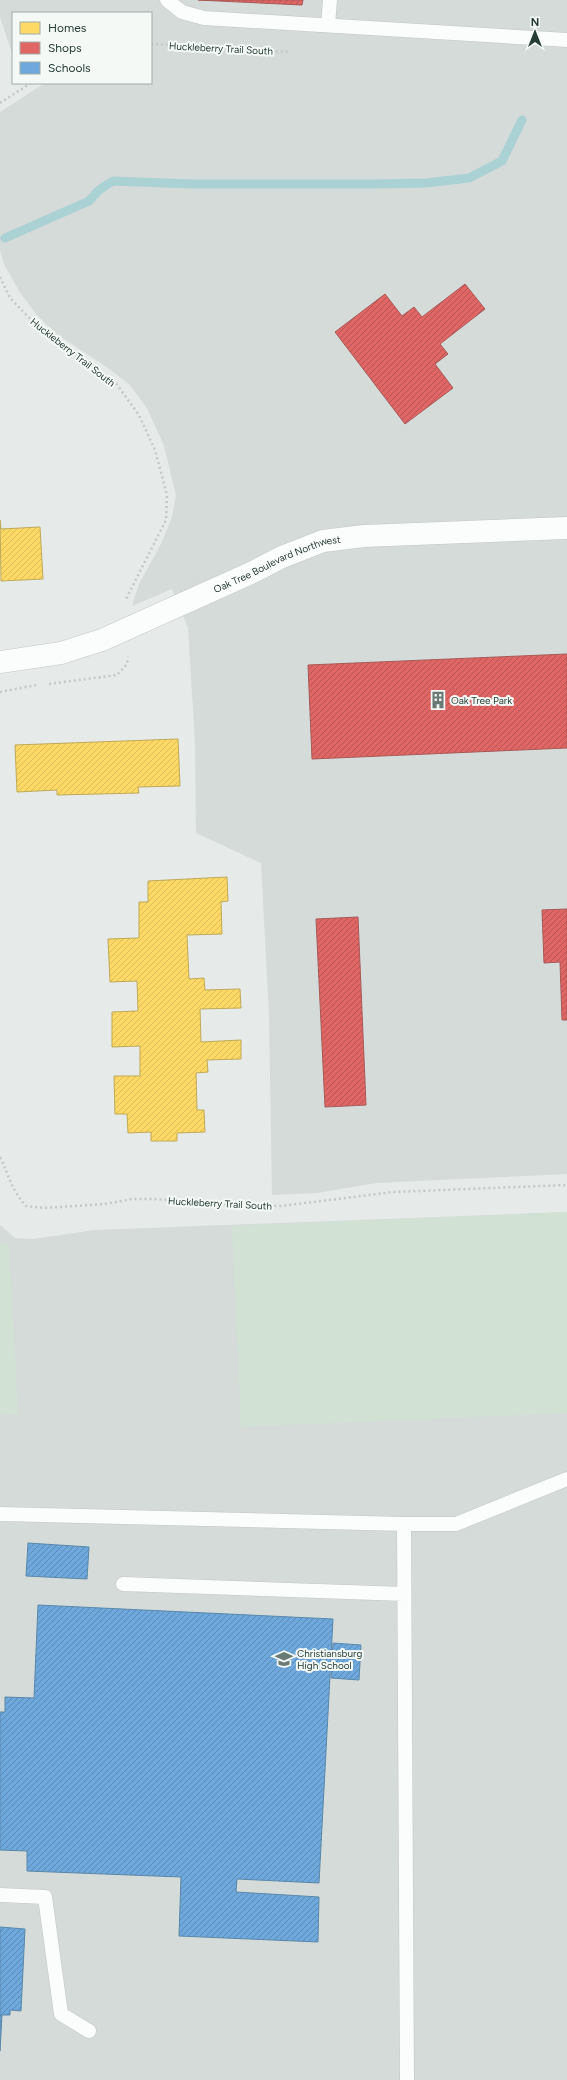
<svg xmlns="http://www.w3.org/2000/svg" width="567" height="2080" font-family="Figtree,sans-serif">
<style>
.built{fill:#d4dbd8}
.garden{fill:#d1e2d5}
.homes{fill:url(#homes-hatch);stroke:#beaa57}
.shops{fill:url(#shops-hatch);stroke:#a85957}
.schools{fill:url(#schools-hatch);stroke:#5988aa}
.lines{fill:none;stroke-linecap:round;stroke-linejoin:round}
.stream{stroke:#aad1d4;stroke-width:9}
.lane-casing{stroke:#c3c7c5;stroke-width:15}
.street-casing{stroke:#c3c7c5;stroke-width:23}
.path{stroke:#c2cac6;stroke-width:2.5;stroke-dasharray:2 3;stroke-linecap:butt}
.lane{stroke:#fbfcfc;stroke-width:14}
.street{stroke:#fbfcfc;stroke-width:22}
.labels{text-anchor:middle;stroke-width:4;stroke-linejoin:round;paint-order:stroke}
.street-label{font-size:10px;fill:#253c35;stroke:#f4f9f6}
.poi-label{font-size:10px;fill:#253c35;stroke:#f4f9f6;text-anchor:start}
</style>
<defs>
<pattern id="homes-hatch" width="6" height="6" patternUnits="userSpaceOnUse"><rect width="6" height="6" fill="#ffd966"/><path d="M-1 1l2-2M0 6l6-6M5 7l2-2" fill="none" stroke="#dabb59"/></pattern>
<pattern id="shops-hatch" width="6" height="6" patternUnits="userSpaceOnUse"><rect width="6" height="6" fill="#e06666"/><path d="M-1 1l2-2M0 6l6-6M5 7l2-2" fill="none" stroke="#b55555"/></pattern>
<pattern id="schools-hatch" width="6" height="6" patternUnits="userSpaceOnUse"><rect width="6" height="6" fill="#6fa8dc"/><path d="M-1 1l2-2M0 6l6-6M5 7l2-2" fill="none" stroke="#5b8ab3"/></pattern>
</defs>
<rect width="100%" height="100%" fill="#e6eae8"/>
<path class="built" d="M0,0h567v1174l-191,9 -59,10 -45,2 -3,-180 -8,-152 -65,-30 -1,-90 -7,-115 -16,-39 -40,17 7,-22 22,-40 11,-27 4,-22 -12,-49 -17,-38 -18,-24 -21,-16 -53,-35 -18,-18 -18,-24 -15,-27 -4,-14v-138l45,-29h106v-70h-138v43l-13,-39z
M567,1212v868h-567v-855l15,13 18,1 62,-9z"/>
<path class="garden" d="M567,1212v201l-326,14 -9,-201z
M9,1243l9,171 -18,1v-171z"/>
<path class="homes" d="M0,520l1,9 39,-2 3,52 -42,2z
M178,739l2,47 -42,1 1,6 -82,2v-5l-40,2 -2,-47z
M227,877l1,24 -7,1 1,32 -35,1 2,44 15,-1 1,12 35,-1 1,19 -41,1 1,33 40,-2v19l-34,1 1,12 -12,1 1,37h7l1,22 -28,1v8h-26v-9l-23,1 -1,-19h-12l-1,-38h26v-30l-28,1v-35l26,-1 -1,-30 -27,1 -2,-43 31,-1v-36h9v-21z"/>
<path class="shops" d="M198,0h105l-1,5z
M465,284l20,25 -45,35 8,10 -13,10 18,24 -48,36 -70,-92 50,-38 17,22 12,-9 8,10z
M567,654v94l-255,11 -4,-94z
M567,909v111h-5l-2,-58 -16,1 -2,-53z
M358,917l8,188 -41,2 -9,-188z"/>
<path class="schools" d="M28,1543l61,4 -2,32 -61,-3z
M38,1605l295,14 -14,264 -82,-4 -1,13 83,5 -1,45 -139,-6 2,-59 -154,-6v-20l-27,-1v-138h5v-15l29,1z
M333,1643l28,2 -2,35 -28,-2z
M0,1927l25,2 -4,82 -11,-1v5h-8l-2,36z"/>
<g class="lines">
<path class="stream" d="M5,238l84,-37 10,-11 14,-9 78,3h184l51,-1 43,-5 33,-17 20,-41"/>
<g class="lane-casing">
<path id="lane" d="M167,0l15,12 22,6 363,22
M328,25l2,-25
M0,1514l404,10
M123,1584l281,10
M0,1895l45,2 16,117 28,17
M407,2080l-3,-556h52l111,-45"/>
</g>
<g class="street-casing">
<g id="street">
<path id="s1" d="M0,662l61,-9 41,-13 151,-68 29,-15 41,-16 41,-5 203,-8"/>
</g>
</g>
<path class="path" d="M151,44l140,8
M0,103l31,-20
M0,277l10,21 27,28 78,56 24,33 16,35 12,45 -1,25 -41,81
M49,684l68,-9 10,-11 1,-7
M0,692l36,-7
M0,1157c10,20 10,31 26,49l18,2 61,-4 27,-5h22l78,6 49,1 112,-14 174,-7"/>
<use href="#lane" class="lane"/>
<use href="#street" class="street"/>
</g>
<defs>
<g id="building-bare" transform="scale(1.38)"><path d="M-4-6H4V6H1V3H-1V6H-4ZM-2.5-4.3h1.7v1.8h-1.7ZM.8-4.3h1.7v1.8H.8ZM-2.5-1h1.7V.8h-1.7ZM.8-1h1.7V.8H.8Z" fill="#697974" stroke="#f4f9f6" stroke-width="2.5" paint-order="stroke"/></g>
<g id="school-bare" transform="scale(1.38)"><path d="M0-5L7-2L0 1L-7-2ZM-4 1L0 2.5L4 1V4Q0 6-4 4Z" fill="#697974" stroke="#f4f9f6" stroke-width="2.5" paint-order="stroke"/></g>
</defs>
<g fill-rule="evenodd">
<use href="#building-bare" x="438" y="700"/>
<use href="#school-bare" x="284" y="1659"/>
</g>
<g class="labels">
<g class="street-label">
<text transform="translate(221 48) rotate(3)" y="4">Huckleberry Trail South</text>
<text transform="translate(73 352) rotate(38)" y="4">Huckleberry Trail South</text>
<text dy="4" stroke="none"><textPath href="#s1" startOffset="296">Oak Tree Boulevard Northwest</textPath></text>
<text transform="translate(220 1203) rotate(3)" y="4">Huckleberry Trail South</text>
</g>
<g class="poi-label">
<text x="451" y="704">Oak Tree Park</text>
<text x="297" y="1657">Christiansburg<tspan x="297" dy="12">High School</tspan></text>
</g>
</g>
<rect x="12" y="12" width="140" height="72" fill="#f4f9f6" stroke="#a1ada9"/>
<rect x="20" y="22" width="20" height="12" fill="#ffd966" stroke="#a1ada9"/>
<text x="48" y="32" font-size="12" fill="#253c35">Homes</text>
<rect x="20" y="42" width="20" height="12" fill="#e06666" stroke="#a1ada9"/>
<text x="48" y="52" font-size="12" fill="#253c35">Shops</text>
<rect x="20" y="62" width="20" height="12" fill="#6fa8dc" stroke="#a1ada9"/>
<text x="48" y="72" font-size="12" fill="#253c35">Schools</text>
<g transform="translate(535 32)" stroke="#f4f9f6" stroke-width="3" paint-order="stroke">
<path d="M0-3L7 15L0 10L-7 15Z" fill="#253c35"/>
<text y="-6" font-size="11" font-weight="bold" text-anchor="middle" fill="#253c35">N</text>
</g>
</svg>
